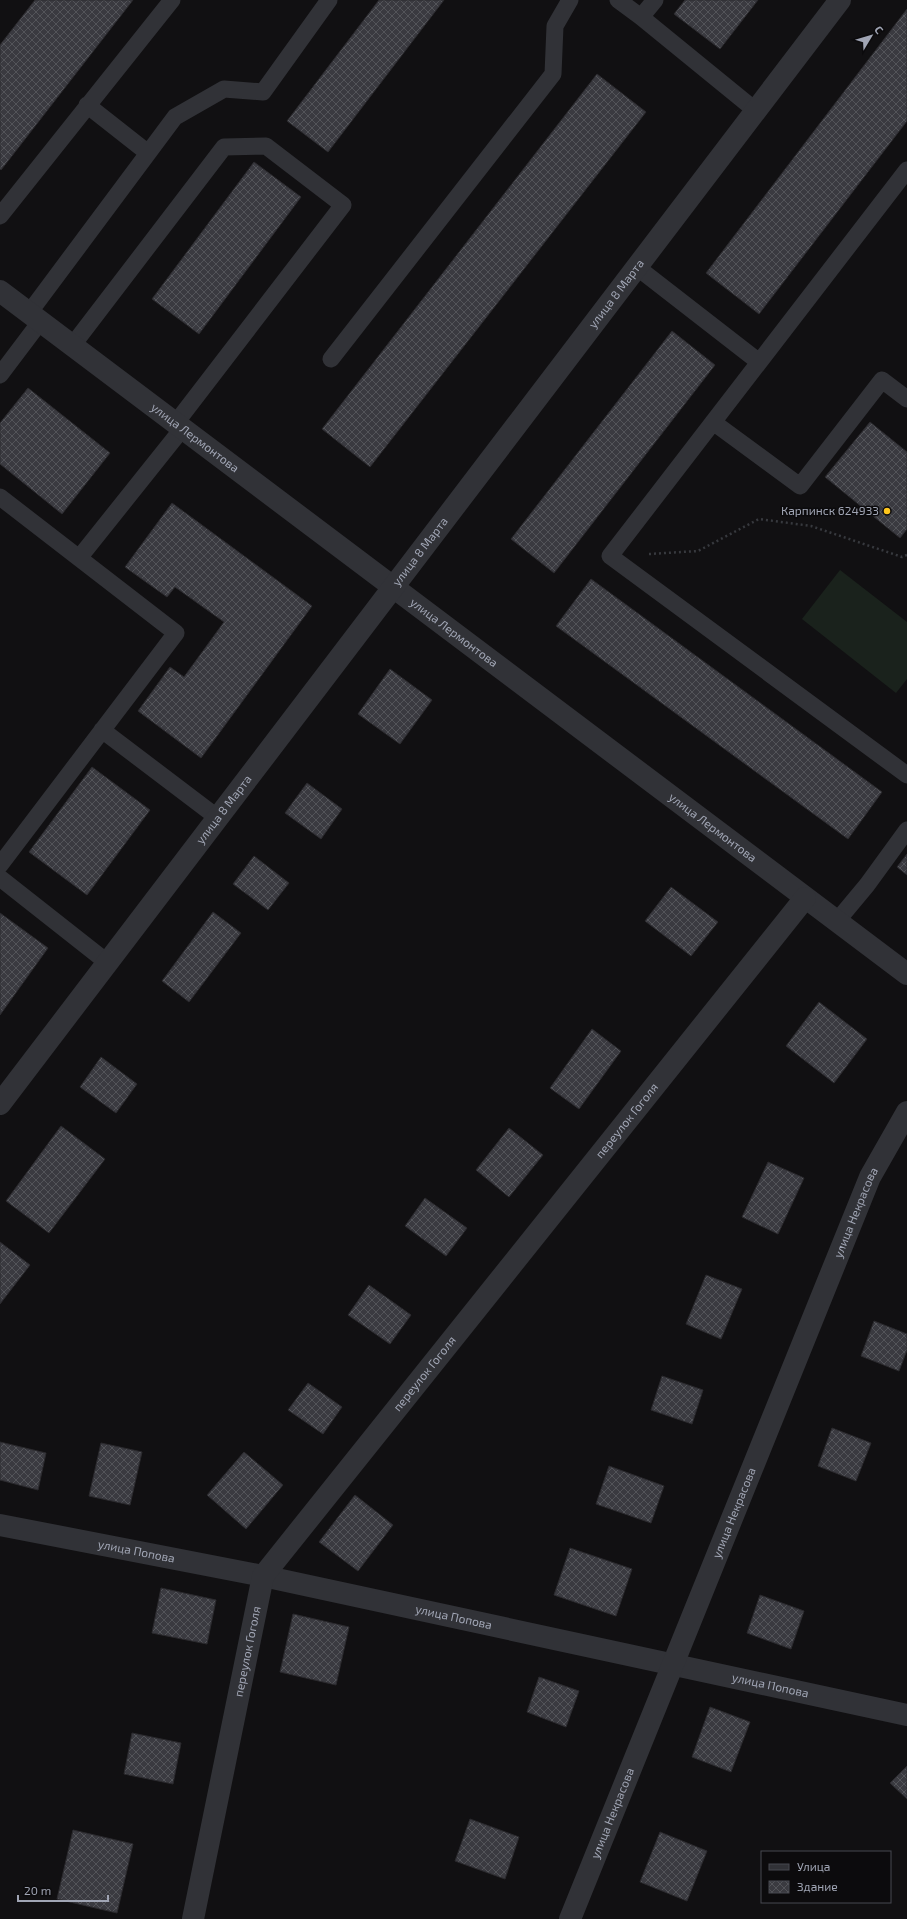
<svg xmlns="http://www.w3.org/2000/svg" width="907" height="1919" font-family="'Exo 2',sans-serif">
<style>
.garden{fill:#1a221c}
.building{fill:url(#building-cross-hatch);stroke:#2b2a2e}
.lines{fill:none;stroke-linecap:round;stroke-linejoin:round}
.path{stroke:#37393e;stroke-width:2.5;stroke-dasharray:2 3;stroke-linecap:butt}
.lane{stroke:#313237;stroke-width:17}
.street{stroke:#313237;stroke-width:22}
.poi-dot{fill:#ffc61c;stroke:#0c0b0d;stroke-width:1.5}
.labels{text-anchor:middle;stroke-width:3;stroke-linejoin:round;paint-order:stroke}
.street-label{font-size:12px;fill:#a0a5b4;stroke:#0c0b0d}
.poi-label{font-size:12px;fill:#a0a5b4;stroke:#0c0b0d;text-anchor:end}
</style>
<defs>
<pattern id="building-cross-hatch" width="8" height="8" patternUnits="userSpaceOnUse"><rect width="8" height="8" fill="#3a3a40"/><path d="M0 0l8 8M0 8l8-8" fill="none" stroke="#535459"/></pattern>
</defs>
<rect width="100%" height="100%" fill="#111012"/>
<path class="garden" d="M840,570l67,52v57l-11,14 -94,-74z"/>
<path class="building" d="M35,0h98l-132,170 -1,-1v-124z
M379,0h65l-116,152 -41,-31z
M685,0h73l-38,49 -46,-35z
M907,9v112l-148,193 -53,-41z
M597,74l49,38 -276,355 -48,-38z
M254,162l47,35 -102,137 -47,-35z
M672,331l43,34 -161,208 -43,-34z
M28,388l82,65 -48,61 -62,-50v-41z
M870,422l37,30v77l-7,9 -75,-61z
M172,503l140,103 -111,152 -63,-47 32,-44 14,10 40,-55 -49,-35 -8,10 -42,-30z
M591,579l291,213 -34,47 -292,-213z
M390,669l42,31 -32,44 -42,-30z
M92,767l58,43 -63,85 -58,-43z
M307,783l35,26 -21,30 -36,-26z
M907,854v21l-10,-8z
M254,856l35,27 -21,27 -35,-26z
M671,887l47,35 -27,34 -46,-35z
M213,912l28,21 -52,69 -27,-21z
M0,913l48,35 -48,67z
M819,1002l48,37 -33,44 -48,-37z
M592,1029l29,22 -42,58 -29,-21z
M101,1057l36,27 -21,29 -36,-26z
M61,1126l44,33 -56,74 -43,-32z
M509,1128l34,27 -34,42 -33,-27z
M768,1162l36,16 -26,56 -36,-17z
M425,1198l42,30 -21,28 -41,-30z
M0,1242l30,23 -30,39z
M706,1275l36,14 -21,50 -35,-15z
M369,1285l42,30 -21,29 -42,-29z
M874,1321l33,13v16l-8,21 -38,-15z
M662,1376l41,14 -11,34 -41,-14z
M308,1383l34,24 -19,27 -35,-24z
M832,1428l39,15 -15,38 -38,-15z
M0,1442l46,11 -8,37 -38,-10z
M101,1443l41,9 -12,53 -41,-9z
M244,1452l39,33 -37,44 -39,-34z
M609,1466l55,20 -13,37 -55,-19z
M355,1495l38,30 -35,46 -39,-29z
M570,1548l62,21 -16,47 -62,-21z
M161,1588l55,12 -9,44 -55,-11z
M760,1595l44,16 -13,38 -44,-16z
M293,1614l56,13 -13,58 -56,-13z
M539,1677l40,14 -13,36 -39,-15z
M710,1707l40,15 -19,50 -39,-15z
M132,1733l49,10 -8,41 -49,-10z
M907,1766v33l-17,-16z
M470,1819l49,18 -14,42 -50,-18z
M73,1830l60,14 -16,69 -60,-14z
M660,1832l47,19 -20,50 -47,-19z"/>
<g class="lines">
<path class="path" d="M649,554l49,-3 61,-32 52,7 91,31 5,-2"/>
<path class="lane" d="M618,0l23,17 14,-17
M641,17l114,93
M87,105l61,48
M907,170l-297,386 297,219
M0,216l172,-216
M638,268l121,94
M29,313l146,-196 49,-28 39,3 66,-92
M72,346l152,-199 42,-1 77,59 -168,219
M331,359l222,-285 2,-48 15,-26
M0,375l40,-53
M713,422l87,64 82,-106 25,19
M0,497l176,136 -176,232
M79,558l103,-129
M102,730l116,88
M0,878l108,85
M837,921l30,-36 40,-55"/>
<g class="street">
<path id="s1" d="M0,291l907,683"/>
<path id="s2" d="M0,1104l840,-1104"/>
<path id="s3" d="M0,1525l263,51 644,139"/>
<path id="s4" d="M193,1919l70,-343 542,-678"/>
<path id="s5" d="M570,1919l300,-742 37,-65"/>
</g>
</g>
<circle class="poi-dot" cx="887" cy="511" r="4"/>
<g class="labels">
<g class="street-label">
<text dy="4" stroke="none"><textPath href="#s2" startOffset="1018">улица 8 Марта</textPath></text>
<text dy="4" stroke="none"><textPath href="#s1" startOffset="244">улица Лермонтова</textPath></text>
<text dy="4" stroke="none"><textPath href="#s2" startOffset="694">улица 8 Марта</textPath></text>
<text dy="4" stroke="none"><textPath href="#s1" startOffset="568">улица Лермонтова</textPath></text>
<text dy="4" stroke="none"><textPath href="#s2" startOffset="370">улица 8 Марта</textPath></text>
<text dy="4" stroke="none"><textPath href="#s1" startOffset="892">улица Лермонтова</textPath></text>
<text dy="4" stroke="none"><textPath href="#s4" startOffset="933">переулок Гоголя</textPath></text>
<text dy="4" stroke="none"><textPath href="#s5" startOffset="762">улица Некрасова</textPath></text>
<text dy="4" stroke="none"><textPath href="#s4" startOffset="609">переулок Гоголя</textPath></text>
<text dy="4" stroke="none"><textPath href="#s5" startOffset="438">улица Некрасова</textPath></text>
<text dy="4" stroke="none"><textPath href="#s3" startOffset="139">улица Попова</textPath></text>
<text dy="4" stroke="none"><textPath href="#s3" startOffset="463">улица Попова</textPath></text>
<text dy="4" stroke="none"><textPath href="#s4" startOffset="273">переулок Гоголя</textPath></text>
<text dy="4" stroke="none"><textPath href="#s3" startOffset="787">улица Попова</textPath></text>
<text dy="4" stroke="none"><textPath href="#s5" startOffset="114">улица Некрасова</textPath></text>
</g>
<g class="poi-label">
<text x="879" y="515">Карпинск 624933</text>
</g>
</g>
<rect x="761" y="1851" width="130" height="52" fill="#0c0b0d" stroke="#474950"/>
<rect x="769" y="1864" width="20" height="6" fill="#313237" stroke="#474950"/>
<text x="797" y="1871" font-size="12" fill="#a0a5b4">Улица</text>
<rect x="769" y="1881" width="20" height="12" fill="url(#building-cross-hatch)" stroke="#474950"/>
<text x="797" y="1891" font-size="12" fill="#a0a5b4">Здание</text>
<g transform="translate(871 36) rotate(52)" stroke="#0c0b0d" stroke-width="3" paint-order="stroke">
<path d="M0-3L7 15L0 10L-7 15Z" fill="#a0a5b4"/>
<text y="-6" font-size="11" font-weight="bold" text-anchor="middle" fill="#a0a5b4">С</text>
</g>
<path d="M18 1895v6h90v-6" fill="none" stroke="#a0a5b4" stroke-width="2"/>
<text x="24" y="1895" font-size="12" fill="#a0a5b4" stroke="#0c0b0d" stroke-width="3" paint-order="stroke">20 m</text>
</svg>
